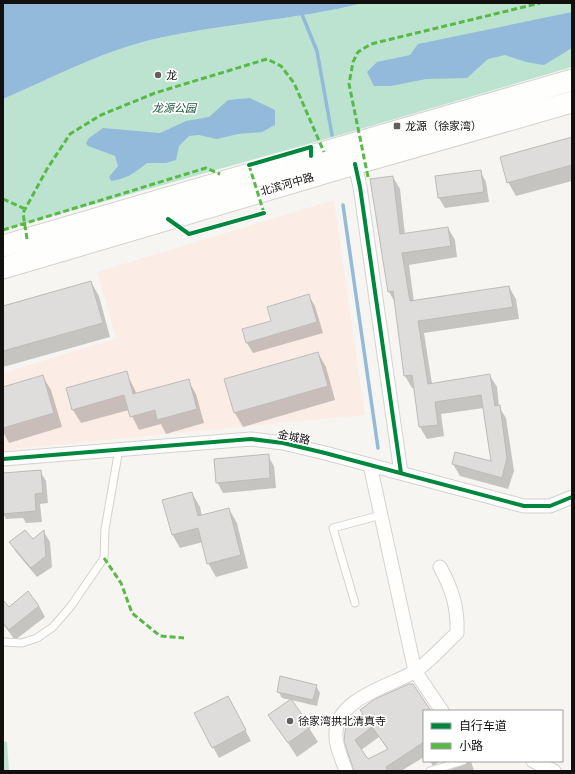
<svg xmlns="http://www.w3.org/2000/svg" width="575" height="774" font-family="Merriweather,'Noto Sans SC',serif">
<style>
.education{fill:#fbede6}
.green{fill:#bce3cf}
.water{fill:#93bada}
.shadow{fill:#0003;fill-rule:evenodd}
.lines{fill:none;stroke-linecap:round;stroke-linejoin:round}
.stream{stroke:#93bada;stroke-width:3.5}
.building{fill:#dfdddb;stroke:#bdbbb9;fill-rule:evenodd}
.service-casing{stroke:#d4d2d0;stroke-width:9}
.minor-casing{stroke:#d4d2d0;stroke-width:15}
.primary-casing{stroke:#d4d2d0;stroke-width:23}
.service{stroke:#fefefd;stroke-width:7}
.minor{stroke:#fefefd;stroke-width:13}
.primary{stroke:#fefefd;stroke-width:21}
.quiet{stroke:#58b947;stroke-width:3;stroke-dasharray:6 3;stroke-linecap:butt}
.cycleway-casing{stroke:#fff;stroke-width:6}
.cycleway{stroke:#00873e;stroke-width:4}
.poi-dot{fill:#62605e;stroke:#fff;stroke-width:1.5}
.labels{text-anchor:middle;stroke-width:3.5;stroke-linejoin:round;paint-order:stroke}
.poi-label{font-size:11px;fill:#11100e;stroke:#fff;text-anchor:start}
.park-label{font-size:11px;font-style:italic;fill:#1b563e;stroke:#fff}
.street-label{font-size:11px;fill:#11100e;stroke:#fff}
</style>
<rect width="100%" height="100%" fill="#f7f5f2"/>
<path class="education" d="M334,200l31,215 -362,35v-77l113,-35 -19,-66z"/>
<path class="green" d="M363,3h209v64l-232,68 -337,95v-131c49,-21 104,-50 156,-61 68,-15 137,-18 204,-35z
M3,741l4,1 2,29h-6z"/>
<path class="water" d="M3,3h360c-67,17 -136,20 -204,35 -52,11 -107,40 -156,61z
M572,12v36l-28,17 -18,-3 -21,-7 -17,4 -21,19 -41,1 -35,7h-17l-7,-14 10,-10 33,-7 8,-11z
M250,98l25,12v15l-13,7 -24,2 -21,5 -18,-4 -10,1 -10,10 -3,14 -10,3h-19c-12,10 -21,16 -36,18l-2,-4 9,-11 -3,-10 -27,-10 -2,-3 3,-5 14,-10 57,5 26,-12 23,-4 19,-17z"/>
<path class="shadow" d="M572,138v43l-56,15 -8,-14z
M480,171l6,11 3,20 -44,6 -6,-10 -3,-21z
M393,177l7,12 5,46 43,-7 7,12 2,17 -48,8 5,37 95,-15 7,12 3,20 -95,14 8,51 58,-8 7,11 2,20 7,11 8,53 -6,18 -48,-13 -7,-12 3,-11 36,9 -8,-54 -43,6 3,22 -17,3 -7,-12 -6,-39h-2l-7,-12 -9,-72 -7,-12z
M91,282l8,14 11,41 -107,30v-60z
M309,296l6,10 8,27 -70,20 -6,-10 -4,-13 29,-8z
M318,353l8,14 9,33 -92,27 -8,-14 -9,-33z
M126,372l11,22 51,-14 8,14 8,29 -38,11 -5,-10 -22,6 -10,-20 -48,13 -8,-13z
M43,377l8,13 11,37 -53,16 -6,-11v-44z
M268,456l6,10 2,22 -53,5 -6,-11z
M40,471l6,10 2,22 -8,1 2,18 -16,1 -3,-5 -17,1 -3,-6v-39z
M192,493l8,14 2,9 27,-7 8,14 11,45 -32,9 -8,-14 -5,-21 -23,6 -8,-14z
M44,532l6,10 2,25 -15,10 -21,-25 -6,-10 22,-1z
M3,602l5,7 31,-3 6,11 -30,23 -12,-16z
M316,686l4,7 -3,13 -26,-6 27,42 -21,15 -27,-42 21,-15 -9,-2 -4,-7z
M233,707l18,34 -32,17 -24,-44z
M361,710l69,1h-6v46l-23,14h-47l-9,-30 18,-27zM379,737l9,13 -20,10 -7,-10z
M430,761h11l-8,5z
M446,761h25l3,10h-22z"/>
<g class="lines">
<path class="stream" d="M301,12l16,39 15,84
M343,205l35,243"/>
</g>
<path class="building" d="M572,137v28l-65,18 -7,-26z
M481,170l3,22 -46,6 -3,-22z
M393,176l7,58 48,-7 3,19 -49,7 8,48 99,-15 4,21 -95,14 10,63 62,-10 5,32 5,-1 7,53 -5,20 -50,-14 3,-12 36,9 -10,-66 -46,7 3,23 -19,2 -7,-52 -8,1 -11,-85 -5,1 -18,-113z
M91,281l12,42 -100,28v-45z
M309,294l8,28 -71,21 -4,-14 29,-8 -4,-14z
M318,352l10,34 -94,27 -10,-34z
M127,371l6,23 56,-15 8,30 -40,11 -2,-10 -25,7 -6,-22 -52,15 -6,-22z
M43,375l11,38 -51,15v-41z
M269,454l1,24 -54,5 -2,-24z
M41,470l2,23 -8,1 1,17 -33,3v-41z
M192,492l6,24 31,-8 12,47 -34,9 -9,-36 -26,7 -10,-35z
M25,530l8,9 11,-9 2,26 -15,12 -22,-26z
M28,591l11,15 -30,24 -6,-7v-23l6,7z
M280,676l37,9 -4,15 -36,-8z
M409,684h4l18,27h-7v31l-38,25 2,4h-34l-10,-30 2,-17 17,-10 -3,-4 15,-11zM372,727l16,22 -20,10 -13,-19z
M228,696l18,34 -34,18 -18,-35z
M291,699l20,28 -23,16 -20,-28z"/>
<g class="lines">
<g class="service-casing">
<path id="service" d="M355,603l-22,-75 48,-13
M3,642l19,1 15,-5 16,-11 18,-21 33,-48 1,-29 14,-80
M430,771l33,-10"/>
</g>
<g class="minor-casing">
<path id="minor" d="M355,164l5,23 41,286
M3,459l248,-20 32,4 42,10 199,53h26l22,-9
M370,465l45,206 27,40
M533,761l21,10
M346,771c-4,-12 -11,-25 -10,-38 0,-34 54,-47 78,-61 14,-9 30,-27 43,-39 1,-26 -5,-44 -17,-66"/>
</g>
<g class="primary-casing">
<path id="primary" d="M3,246l569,-166
M3,268l362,-107 207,-59"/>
</g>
<use href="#service" class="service"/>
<use href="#minor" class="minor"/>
<use href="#primary" class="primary"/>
<path class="quiet" d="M249,165l15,48
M368,177l-19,-93 4,-22 5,-10 13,-8 169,-41
M3,199l22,10
M3,230l203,-62 14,6
M27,239l-4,-26 24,-44 23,-35 31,-19 54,-22 112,-34 14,7 13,17 30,69
M104,558l17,25 11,30 28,23 24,2"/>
<g class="cycleway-casing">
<path id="cycleway" d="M355,164l5,23 41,286
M249,165l62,-18v9
M168,219l21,15 75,-21
M3,459l248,-20 32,4 42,10 199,53h26l22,-9"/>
</g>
<use href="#cycleway" class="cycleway"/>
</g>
<g class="poi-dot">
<circle cx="158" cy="75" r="4"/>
<rect x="393" y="122" width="8" height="8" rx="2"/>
<circle cx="290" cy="721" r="4"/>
</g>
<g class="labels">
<g class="poi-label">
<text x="166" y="79">龙</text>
<text x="405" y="130">龙源（徐家湾）</text>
<text x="298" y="725">徐家湾拱北清真寺</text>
</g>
<g class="park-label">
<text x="174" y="112">龙源公园</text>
</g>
<g class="street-label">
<text transform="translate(287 184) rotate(-16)" y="4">北滨河中路</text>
<text transform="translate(294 437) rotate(12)" y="4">金城路</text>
</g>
</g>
<rect width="575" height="774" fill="none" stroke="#11100e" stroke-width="8"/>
<rect x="423" y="710" width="140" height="52" fill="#ffffff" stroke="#a09f9f"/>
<rect x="431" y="723" width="20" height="6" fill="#00873e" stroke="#a09f9f"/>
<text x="459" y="730" font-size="12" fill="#11100e">自行车道</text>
<rect x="431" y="743" width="20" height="6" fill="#58b947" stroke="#a09f9f"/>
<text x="459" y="750" font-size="12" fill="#11100e">小路</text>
</svg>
